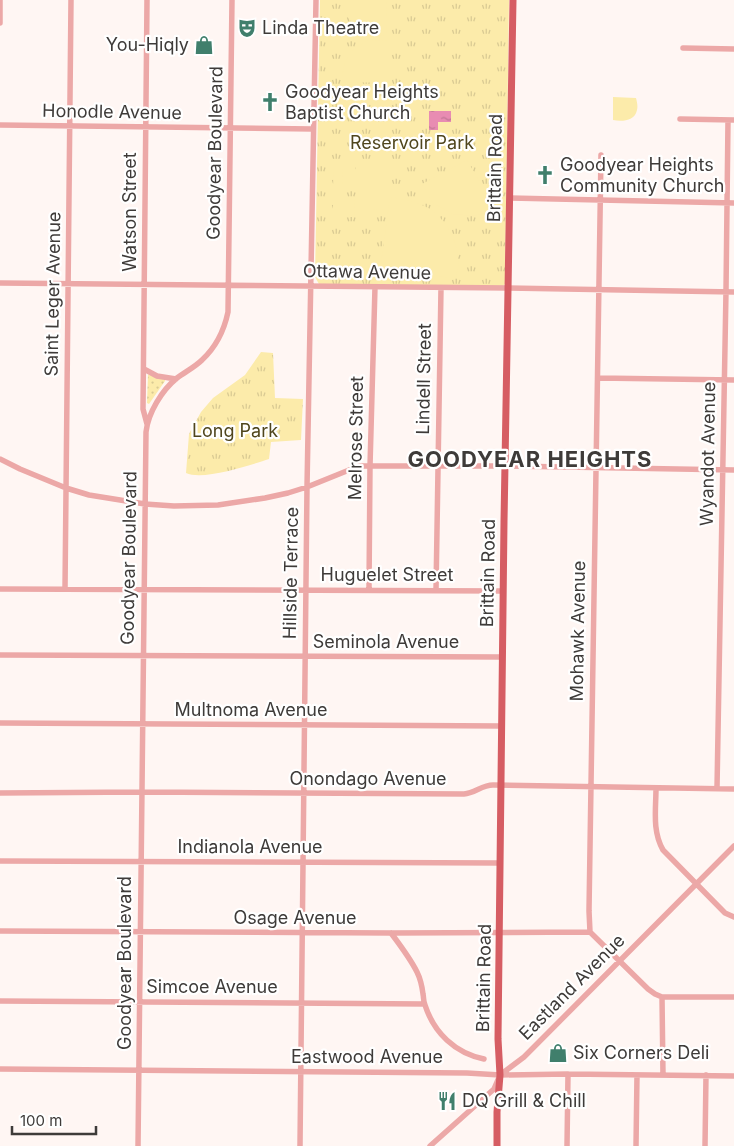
<svg xmlns="http://www.w3.org/2000/svg" width="734" height="1146" font-family="Inter,sans-serif">
<style>
.grass{fill:url(#grass-dots)}
.park{fill:url(#park-tufts)}
.garden{fill:#fcebaa}
.water{fill:url(#water-ripples)}
.lines{fill:none;stroke-linecap:round;stroke-linejoin:round}
.minor{stroke:#eca8a7;stroke-width:5.5}
.major{stroke:#d65d63;stroke-width:7}
.labels{text-anchor:middle;stroke-width:4.5;stroke-linejoin:round;paint-order:stroke}
.poi-label{font-size:18px;fill:#3e3b39;stroke:#fff;text-anchor:start}
.street-label{font-size:18px;fill:#3e3b39;stroke:#fff}
.park-label{font-size:18px;fill:#50461d;stroke:#fff}
.district-label{font-size:22px;font-weight:bold;letter-spacing:1px;fill:#3e3b39;stroke:#fff}
</style>
<defs>
<pattern id="grass-dots" width="8" height="8" patternUnits="userSpaceOnUse" patternTransform="scale(1.25)"><rect width="8" height="8" fill="#fcebaa"/><path d="M2 2h.1M6 6h.1" fill="none" stroke="#d9ca93" stroke-width="1.8" stroke-linecap="round"/></pattern>
<pattern id="park-tufts" width="24" height="20" patternUnits="userSpaceOnUse" patternTransform="scale(1.25)"><rect width="24" height="20" fill="#fcebaa"/><path d="M3 7l-1-3M5 7V3M7 7l1-3M15 17l-1-3M17 17v-4M19 17l1-3" fill="none" stroke="#d9ca93"/></pattern>
<pattern id="water-ripples" width="26" height="14" patternUnits="userSpaceOnUse" patternTransform="scale(1.25)"><rect width="26" height="14" fill="#e88cb2"/><path d="M2 4q2-2 4 0t4 0M15 11q2-2 4 0t4 0" fill="none" stroke="#bd7492"/></pattern>
</defs>
<rect width="100%" height="100%" fill="#fff6f3"/>
<path class="grass" d="M149,374l16,6v1l-16,23 -2,-1 1,-28z"/>
<path class="park" d="M320,0h189l-4,284 -2,2 -184,-2 -4,-7z
M261,352l12,1 2,45 28,1 -2,41 -30,2 -2,17c-18,6 -66,22 -83,14l3,-39 12,-22 12,-14 32,-23z"/>
<path class="garden" d="M341,0h46l-1,36c-7,-1 -15,-1 -21,-4 -12,-6 -22,-18 -24,-32z
M369,40l20,1v42l-46,-1c-2,-10 3,-27 12,-34 3,-3 10,-5 14,-8z
M613,97l23,1c1,4 2,8 1,12 -2,11 -15,12 -24,10z
M467,160l22,38 -1,14 -14,4 -21,-2 -20,-11 -11,-19z
M359,164h13l-1,21h-13z
M374,164h13v22h-13z
M334,166h9l-1,20h-9z
M346,166h9v20h-9z
M359,188h12v21h-13z
M374,188h12v22l-13,-1z
M333,197h9v20h-9z
M345,197h10l-1,20h-9z
M390,197c13,2 34,6 44,15 15,12 26,35 24,54 0,4 -2,8 -2,12l-76,-7z"/>
<path class="water" d="M429,111h22v11h-13v8h-9z"/>
<g class="lines">
<path class="minor" d="M0,23v-23
M683,48l51,1
M680,119l54,1
M0,125l313,4
M601,155l-12,756 1,21 58,57 7,5 7,3h72
M510,198l224,5
M0,283l508,5 226,4
M144,369l13,7 19,3
M598,378l136,2
M147,424l-4,-15 4,-409
M0,459l20,10 46,19 23,7 56,9 29,2 44,-1 47,-7 23,-5 19,-6 52,-21h146l229,4
M0,589l503,2
M65,589l6,-589
M369,590l1,-124 5,-179
M436,590l5,-302
M0,655l502,2
M0,723l501,3
M656,788c0,21 -4,43 7,62l62,63 9,4
M717,788l9,-497 2,-171
M0,793l143,-1 321,2c11,-1 18,-9 29,-9l241,4
M0,861l500,2
M0,931l391,2 199,-1
M391,933c9,12 19,25 26,39 3,6 5,14 6,22 1,4 0,7 2,11 9,28 30,48 59,54
M662,997l1,78
M0,1001l424,3
M0,1069l467,4 33,2 68,-1 166,2
M138,1146l8,-714c2,-19 16,-42 31,-54 8,-6 18,-11 25,-18 14,-13 22,-29 26,-48l4,-312
M300,1146l7,-659 9,-487
M430,1146l55,-49 9,-8 6,-14 24,-18 210,-211
M567,1146l1,-72
M636,1146l1,-71
M705,1146l1,-71"/>
<path class="major" d="M497,1146v-34l3,-37 -2,-36 6,-517 9,-522"/>
</g>
<defs>
<g id="theatre-bare" transform="scale(1.5)"><path d="M-5-5.5Q0-4 5-5.5V0Q5 5 0 6Q-5 5-5 0ZM-3.3-2.5H-1v1.5H-3.3ZM1-2.5H3.3v1.5H1ZM-2.8 1Q0 5.5 2.8 1Z" fill="#407f6c" stroke="#fff" stroke-width="2.5" paint-order="stroke"/></g>
<g id="shop-bare" transform="scale(1.5)"><path d="M-5-2.5h2.3a2.7 3.5 0 0 1 5.4 0H5L5.5 6h-11ZM-1.5-2.5h3a1.5 2.3 0 0 0-3 0Z" fill="#407f6c" stroke="#fff" stroke-width="2.5" paint-order="stroke"/></g>
<g id="church-bare" transform="scale(1.5)"><path d="M-1.2-6h2.4v3.5h3.3v2.4h-3.3V6h-2.4V-.1h-3.3v-2.4h3.3Z" fill="#407f6c" stroke="#fff" stroke-width="2.5" paint-order="stroke"/></g>
<g id="restaurant-bare" transform="scale(1.5)"><path d="M-5-6h1v4h1v-4h1v4h1v-4h1v5L-1.5 .5V6h-2V.5L-5-1ZM5-6V6H3V1.5H1.5Q1.5-4 5-6Z" fill="#407f6c" stroke="#fff" stroke-width="2.5" paint-order="stroke"/></g>
</defs>
<g fill-rule="evenodd">
<use href="#theatre-bare" x="247" y="28"/>
<use href="#shop-bare" x="204" y="45"/>
<use href="#church-bare" x="270" y="102"/>
<use href="#church-bare" x="545" y="175"/>
<use href="#shop-bare" x="558" y="1053"/>
<use href="#restaurant-bare" x="447" y="1101"/>
</g>
<g class="labels">
<g class="poi-label">
<text x="262" y="34">Linda Theatre</text>
<text x="189" y="51" text-anchor="end">You-Hiqly</text>
<text x="285" y="98">Goodyear Heights<tspan x="285" dy="21">Baptist Church</tspan></text>
<text x="560" y="171">Goodyear Heights<tspan x="560" dy="21">Community Church</tspan></text>
<text x="573" y="1059">Six Corners Deli</text>
<text x="462" y="1107">DQ Grill &amp; Chill</text>
</g>
<g class="street-label">
<text transform="translate(112 112) rotate(1)" y="6">Honodle Avenue</text>
<text transform="translate(215 153) rotate(-89)" y="6">Goodyear Boulevard</text>
<text transform="translate(495 168) rotate(-89)" y="6">Brittain Road</text>
<text transform="translate(130 212) rotate(-90)" y="6">Watson Street</text>
<text transform="translate(367 272) rotate(1)" y="6">Ottawa Avenue</text>
<text transform="translate(53 294) rotate(-89)" y="6">Saint Leger Avenue</text>
<text transform="translate(424 379) rotate(-89)" y="6">Lindell Street</text>
<text transform="translate(356 438) rotate(-89)" y="6">Melrose Street</text>
<text transform="translate(708 454) rotate(-89)" y="6">Wyandot Avenue</text>
<text transform="translate(129 558) rotate(-89)" y="6">Goodyear Boulevard</text>
<text transform="translate(291 573) rotate(-89)" y="6">Hillside Terrace</text>
<text transform="translate(488 573) rotate(-89)" y="6">Brittain Road</text>
<text x="387" y="581">Huguelet Street</text>
<text transform="translate(578 631) rotate(-89)" y="6">Mohawk Avenue</text>
<text x="386" y="648">Seminola Avenue</text>
<text x="251" y="716">Multnoma Avenue</text>
<text x="368" y="785">Onondago Avenue</text>
<text x="250" y="853">Indianola Avenue</text>
<text x="295" y="924">Osage Avenue</text>
<text transform="translate(125 963) rotate(-90)" y="6">Goodyear Boulevard</text>
<text transform="translate(484 978) rotate(-89)" y="6">Brittain Road</text>
<text x="212" y="993">Simcoe Avenue</text>
<text transform="translate(572 987) rotate(-45)" y="6">Eastland Avenue</text>
<text x="367" y="1063">Eastwood Avenue</text>
</g>
<g class="park-label">
<text x="412" y="149">Reservoir Park</text>
<text x="235" y="437">Long Park</text>
</g>
<g class="district-label">
<text x="530" y="467">GOODYEAR HEIGHTS</text>
</g>
</g>
<path d="M12 1126v8h84v-8" fill="none" stroke="#3e3b39" stroke-width="2.5"/>
<text x="20" y="1126" font-size="15" fill="#3e3b39" stroke="#ffffff" stroke-width="4" paint-order="stroke">100 m</text>
</svg>
